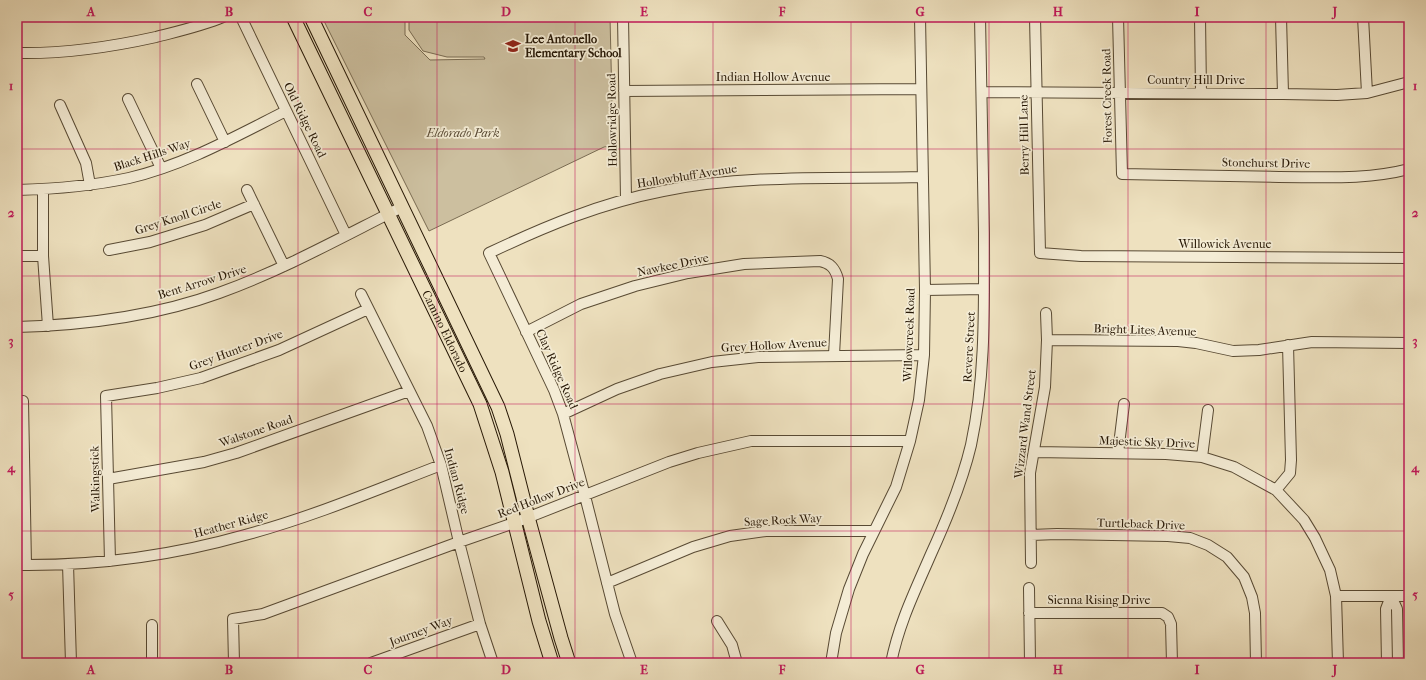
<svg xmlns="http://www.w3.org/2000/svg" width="1426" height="680" font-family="'IM FELL French Canon',serif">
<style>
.green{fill:#ccbf9f;stroke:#796b52}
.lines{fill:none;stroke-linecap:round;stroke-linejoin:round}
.minor-casing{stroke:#584a34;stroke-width:12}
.major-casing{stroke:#261705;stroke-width:15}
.minor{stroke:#f4ecd5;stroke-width:10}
.major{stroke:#eee1bf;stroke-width:13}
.grid{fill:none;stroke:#c2185b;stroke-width:1;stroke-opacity:0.55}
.labels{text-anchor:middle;stroke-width:3.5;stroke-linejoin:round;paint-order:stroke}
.poi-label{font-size:12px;font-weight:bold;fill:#261705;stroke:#f4ecd5;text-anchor:start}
.street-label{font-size:12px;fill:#261705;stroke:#f4ecd5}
.park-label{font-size:12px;font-style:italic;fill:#584933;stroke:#f4ecd5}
.neatline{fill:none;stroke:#c2185b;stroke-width:1.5}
.grid-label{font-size:13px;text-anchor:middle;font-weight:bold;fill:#c2185b}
</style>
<rect width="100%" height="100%" fill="#eee1bf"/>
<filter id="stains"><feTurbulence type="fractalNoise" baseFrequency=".005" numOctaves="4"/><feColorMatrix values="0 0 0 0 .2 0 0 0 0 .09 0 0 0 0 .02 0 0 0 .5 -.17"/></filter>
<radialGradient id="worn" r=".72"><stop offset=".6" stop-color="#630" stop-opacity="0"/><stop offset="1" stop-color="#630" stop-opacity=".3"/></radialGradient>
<path class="green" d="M322,17h83v18l25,25 55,-1 -1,-2h-37l-24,-6 -14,-21v-13h201l3,129 -9,1 -175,84z"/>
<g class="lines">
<g class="minor-casing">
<path id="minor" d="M241,17l105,218
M623,17l3,182
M1035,17l5,236 41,3 328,2
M1118,17l4,157c52,1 105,2 157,3 43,0 88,3 130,-8
M1200,17l1,76
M1281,17l2,77
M1363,17l4,76
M17,53c47,1 94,-6 139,-16 23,-6 46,-11 67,-20
M197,84l28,58
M624,91l297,-2
M982,92l301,2 54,1 30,-2 42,-11
M128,99l33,69
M60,105l26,58 4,22
M43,189v67l5,70
M17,190c38,-1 75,-4 112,-12 56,-13 107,-42 157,-67
M247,190l37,76
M109,250l41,-8 55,-17 49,-21
M17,256h26
M925,290l59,-1
M361,294l66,132 14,39 18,77 21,82 13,39
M17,327c67,-2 139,-11 202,-34 64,-23 123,-56 183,-86
M526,332l55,-28 54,-18 53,-13 56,-9 76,-3c10,2 15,7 18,18l-4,76
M1047,340l131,1 18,2 37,8 26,-1 53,-8 97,1
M17,401h6l3,164
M563,414l54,-25 43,-15 52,-12 46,-5 166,-2
M1034,452l132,2 36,3 32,10 42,23 28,30 11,18 15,32 6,26 2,67
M1118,453l6,-49
M1202,457l6,-47
M108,479l96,-17 32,-9 173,-62
M1276,490l14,-17 1,-13 -3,-115
M1031,535l26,-1 111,2 22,2 18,7 19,12 17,20 8,20 3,16 1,50
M110,561l-4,-165 51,-8 44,-10 78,-28 89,-41
M1031,563l-1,-90 15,-86 2,-47 -1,-27
M68,564l3,99
M17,565c77,1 154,-9 228,-30 67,-18 131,-45 196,-70
M607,583l86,-36 37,-11 36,-5h108
M1029,588l1,75
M1336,596h73
M1391,596l6,13 1,54
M1029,613h133l6,4 3,7 1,39
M717,621l15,24 5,18
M152,625v38
M234,663l-1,-44 30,-5 196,-72 55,-19 155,-61 29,-9 53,-12h159
M371,663l109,-39
M632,663l-17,-49 -30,-118 -22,-82 -9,-24 -65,-137c57,-27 112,-50 174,-62 84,-17 174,-12 260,-14
M831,663l5,-30 13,-44 14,-35 33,-67 14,-46 9,-41 5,-45 1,-65 -5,-273
M891,663c8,-40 24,-72 40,-109 16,-35 31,-71 40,-109 15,-70 13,-141 13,-212 -1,-72 -2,-144 -4,-216
M1387,663l-1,-54 5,-13"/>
</g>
<g class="major-casing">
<g id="major">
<path id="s1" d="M293,17l187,387 22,68 37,149 13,42"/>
<path d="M311,17l187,390 9,27 21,83 33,121 8,25"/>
</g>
</g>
<use href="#minor" class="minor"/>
<use href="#major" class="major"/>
</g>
<path class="grid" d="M160,17v646M298,17v646M437,17v646M575,17v646M713,17v646M851,17v646M989,17v646M1128,17v646M1266,17v646M17,149h1392M17,276h1392M17,404h1392M17,531h1392"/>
<defs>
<g id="school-bare" transform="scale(1.2)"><path d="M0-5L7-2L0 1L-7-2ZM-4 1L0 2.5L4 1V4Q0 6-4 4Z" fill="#8f2418" stroke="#f4ecd5" stroke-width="2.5" paint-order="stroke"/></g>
</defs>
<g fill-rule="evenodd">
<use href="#school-bare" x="513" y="46"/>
</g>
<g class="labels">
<g class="poi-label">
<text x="525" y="43">Lee Antonello<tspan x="525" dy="14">Elementary School</tspan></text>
</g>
<g class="street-label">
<text x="773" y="81">Indian Hollow Avenue</text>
<text x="1196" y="84">Country Hill Drive</text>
<text transform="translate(1107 96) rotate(-91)" y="4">Forest Creek Road</text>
<text transform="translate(305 120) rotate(64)" y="4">Old Ridge Road</text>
<text transform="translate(612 120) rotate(-91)" y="4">Hollowridge Road</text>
<text transform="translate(1024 135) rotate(-91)" y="4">Berry Hill Lane</text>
<text transform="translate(152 155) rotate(-18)" y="4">Black Hills Way</text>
<text transform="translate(1266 163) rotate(1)" y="4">Stonehurst Drive</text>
<text transform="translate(687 176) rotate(-9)" y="4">Hollowbluff Avenue</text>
<text transform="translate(178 217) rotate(-18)" y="4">Grey Knoll Circle</text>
<text x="1225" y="248">Willowick Avenue</text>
<text transform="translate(673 265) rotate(-12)" y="4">Nawkee Drive</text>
<text transform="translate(202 282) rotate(-17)" y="4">Bent Arrow Drive</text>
<text transform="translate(1145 330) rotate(2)" y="4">Bright Lites Avenue</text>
<text dy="4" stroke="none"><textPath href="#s1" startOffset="349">Camino Eldorado</textPath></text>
<text transform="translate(909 335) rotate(-88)" y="4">Willowcreek Road</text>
<text transform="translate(774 345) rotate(-3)" y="4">Grey Hollow Avenue</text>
<text transform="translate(969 347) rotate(-87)" y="4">Revere Street</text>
<text transform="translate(236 350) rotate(-20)" y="4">Grey Hunter Drive</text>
<text transform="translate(557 369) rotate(66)" y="4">Clay Ridge Road</text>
<text transform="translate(1025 424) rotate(-83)" y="4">Wizzard Wand Street</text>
<text transform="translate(256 431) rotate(-19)" y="4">Walstone Road</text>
<text transform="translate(1147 442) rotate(2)" y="4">Majestic Sky Drive</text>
<text transform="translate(95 479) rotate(-91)" y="4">Walkingstick</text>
<text transform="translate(457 481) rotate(75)" y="4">Indian Ridge</text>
<text transform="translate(541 498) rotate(-21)" y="4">Red Hollow Drive</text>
<text transform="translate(783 520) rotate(-3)" y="4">Sage Rock Way</text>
<text transform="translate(231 524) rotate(-15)" y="4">Heather Ridge</text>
<text transform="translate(1141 524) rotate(2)" y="4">Turtleback Drive</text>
<text x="1099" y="604">Sienna Rising Drive</text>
<text transform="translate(421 631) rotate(-20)" y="4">Journey Way</text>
</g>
<g class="park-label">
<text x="463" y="137">Eldorado Park</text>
</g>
</g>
<rect width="1426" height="680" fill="none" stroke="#eee1bf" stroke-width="44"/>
<rect x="22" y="22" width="1382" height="636" class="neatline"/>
<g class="grid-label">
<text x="91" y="16">A</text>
<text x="229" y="16">B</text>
<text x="368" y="16">C</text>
<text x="506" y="16">D</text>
<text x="644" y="16">E</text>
<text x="782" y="16">F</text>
<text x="920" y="16">G</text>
<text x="1058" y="16">H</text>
<text x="1197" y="16">I</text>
<text x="1335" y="16">J</text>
<text x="11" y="90">1</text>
<text x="1415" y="90">1</text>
<text x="11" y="217">2</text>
<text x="1415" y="217">2</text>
<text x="11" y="345">3</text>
<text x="1415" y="345">3</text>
<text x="11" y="472">4</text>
<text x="1415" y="472">4</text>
<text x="11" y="599">5</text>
<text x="1415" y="599">5</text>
<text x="91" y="674">A</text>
<text x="229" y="674">B</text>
<text x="368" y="674">C</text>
<text x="506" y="674">D</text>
<text x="644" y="674">E</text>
<text x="782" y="674">F</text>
<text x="920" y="674">G</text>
<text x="1058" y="674">H</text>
<text x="1197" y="674">I</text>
<text x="1335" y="674">J</text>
</g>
<rect width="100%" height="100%" filter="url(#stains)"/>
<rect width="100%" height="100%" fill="url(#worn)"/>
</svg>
